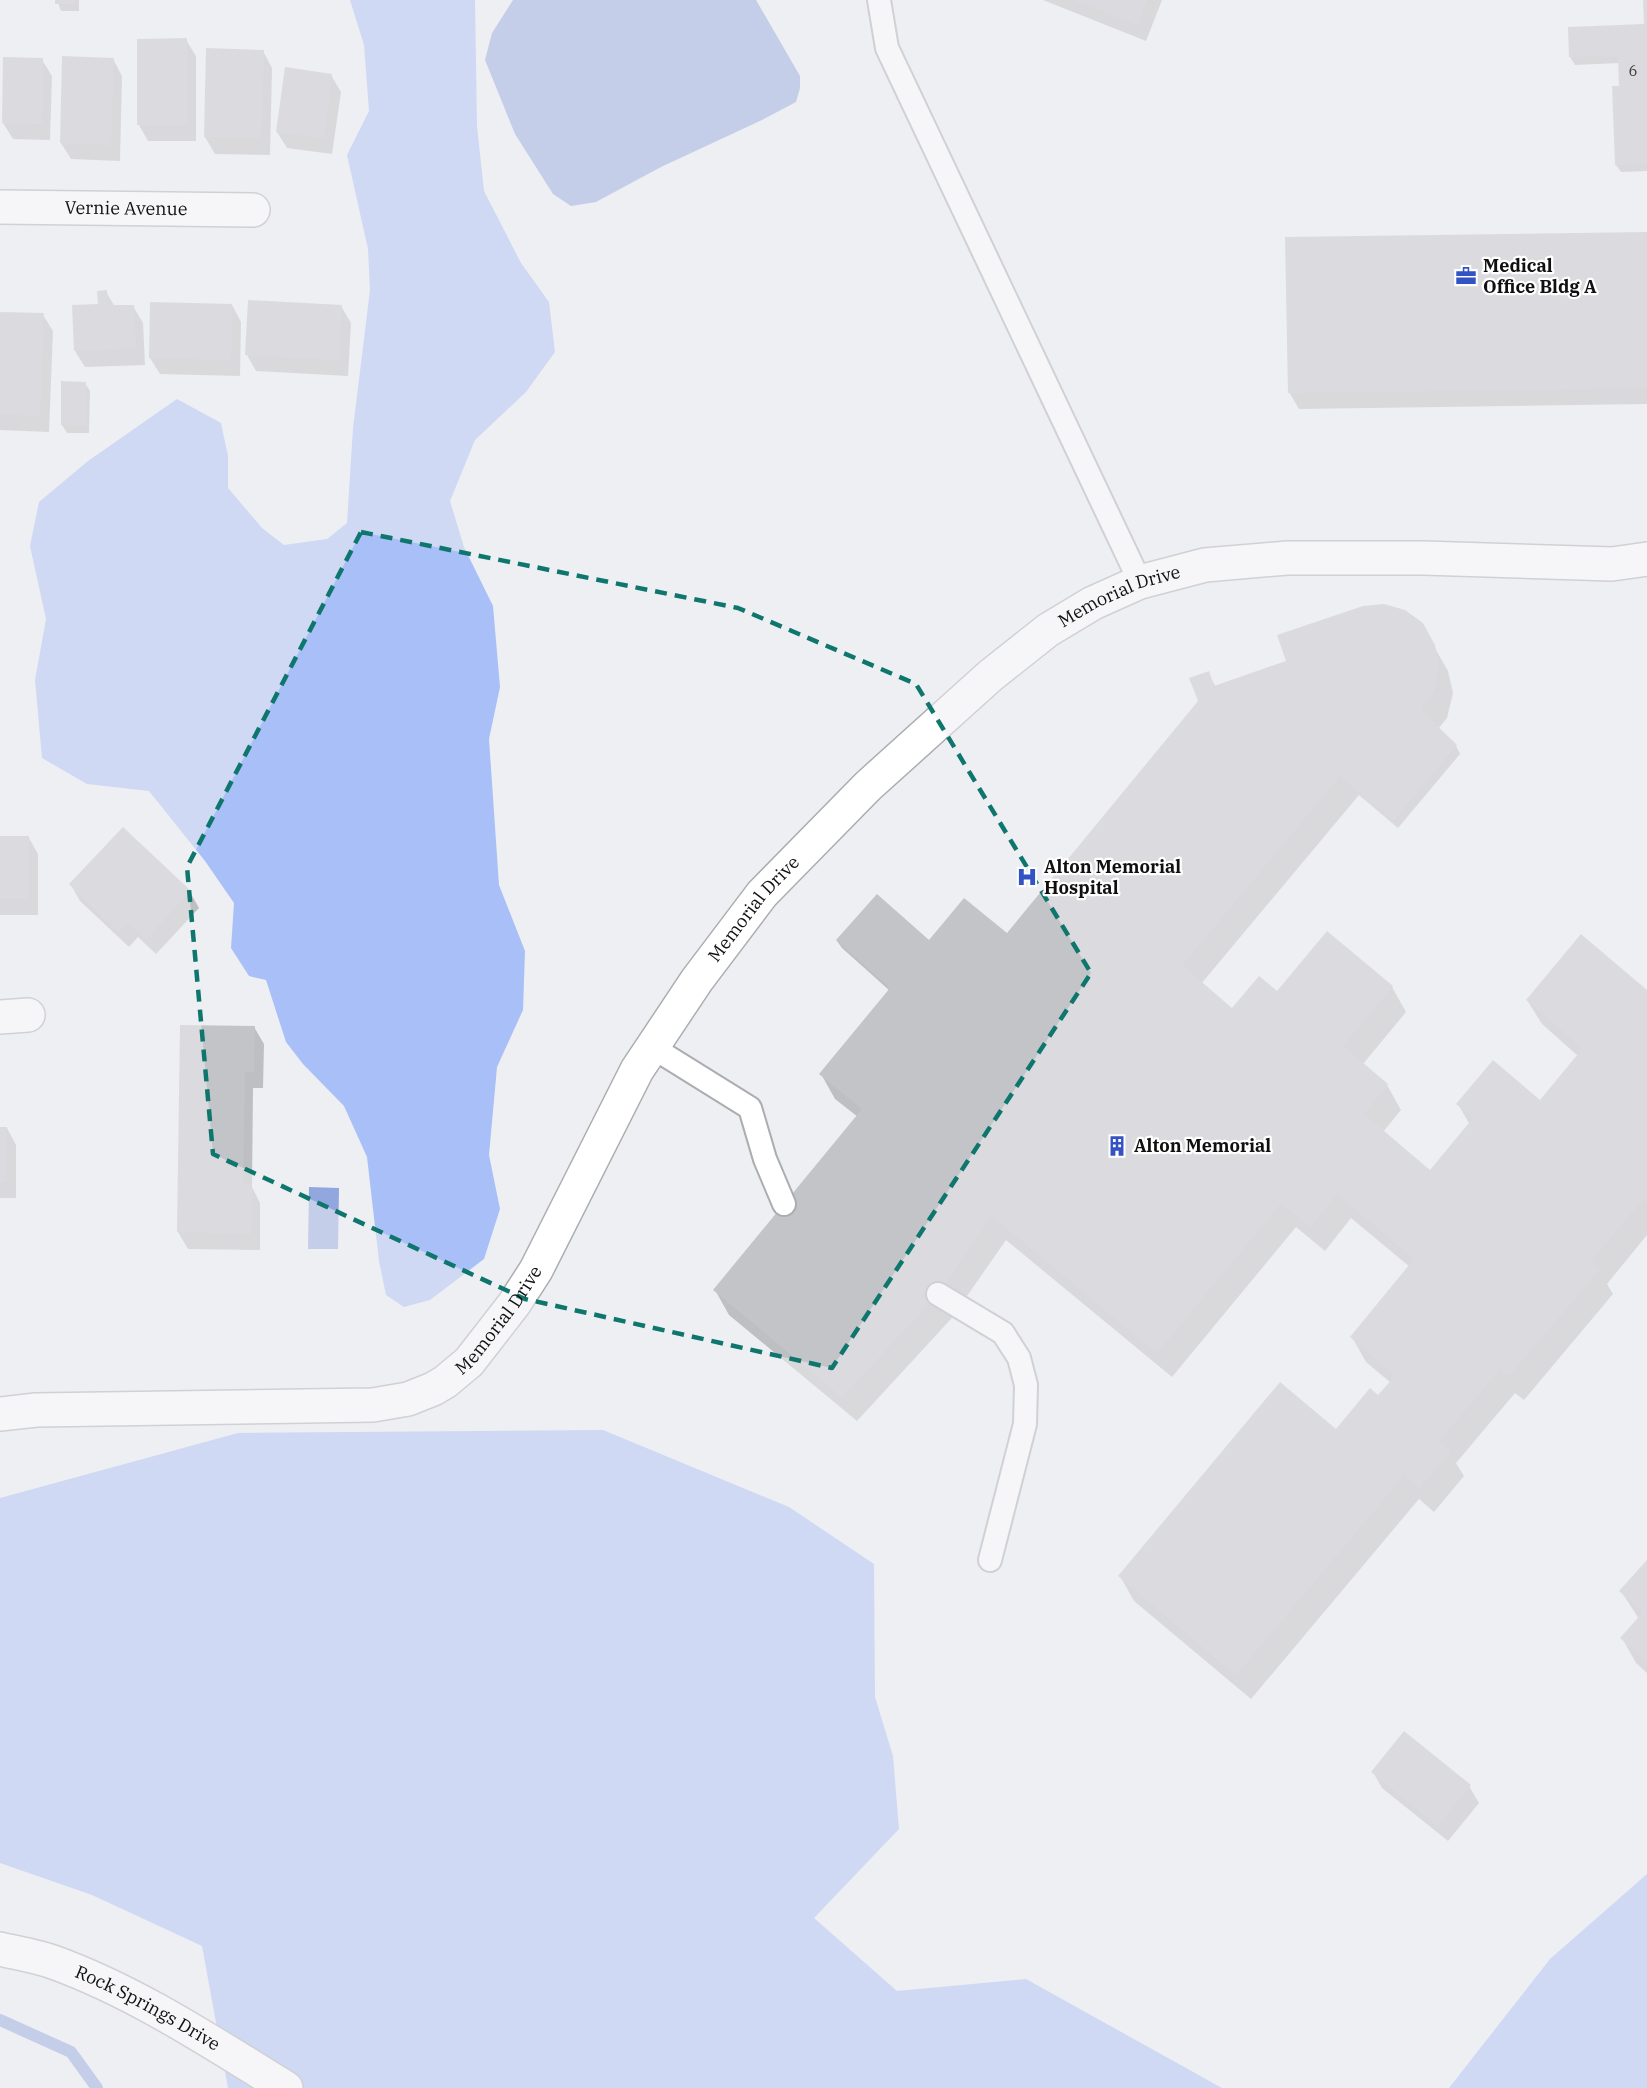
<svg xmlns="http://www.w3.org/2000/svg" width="1647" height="2088" font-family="'IBM Plex Serif',serif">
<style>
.forest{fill:#a8bff7}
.water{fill:#91a7de}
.shadow{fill:#0003}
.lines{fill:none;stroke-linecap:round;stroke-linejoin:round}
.stream{stroke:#91a7de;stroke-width:12}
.building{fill:#c3c4c7}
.lane-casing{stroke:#acadb0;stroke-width:26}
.street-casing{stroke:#acadb0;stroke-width:36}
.lane{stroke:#fff;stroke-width:22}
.street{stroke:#fff;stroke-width:33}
.marked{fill:none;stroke:#0f766e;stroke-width:4.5;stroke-dasharray:12 8;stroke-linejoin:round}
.labels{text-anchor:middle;stroke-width:4.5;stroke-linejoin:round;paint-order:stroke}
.number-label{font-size:15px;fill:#3d3d3e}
.street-label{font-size:18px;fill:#101011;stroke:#fff}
.poi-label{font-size:18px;font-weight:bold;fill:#101011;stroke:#fff;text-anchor:start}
</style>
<rect width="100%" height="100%" fill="#eeeff3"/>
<path class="forest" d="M350,0h125l2,126 7,65 37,72 28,39 6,50 -29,40 -51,48 -25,61 14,46 29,59 7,81 -11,52 10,146 26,66 -2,59 -26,57 -8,88 11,54 -16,50 -54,41 -26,7 -18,-12 -7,-34 -12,-104 -23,-51 -41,-42 -17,-22 -20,-62 -17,-4 -18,-28 3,-45 -29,-42 -56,-70 -62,-7 -45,-26 -7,-78 11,-61 -16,-73 9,-44 49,-41 89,-62 44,24 7,33v32l34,40 22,17 43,-6 20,-16 6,-95 17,-138 -2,-41 -21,-94 22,-44 -5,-66z
M603,1430l186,77 85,57 1,133 18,59 6,73 -85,89 83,73 129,-12 196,109h-994l-26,-142 -110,-51 -92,-32v-365l238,-65z
M1647,1874v214h-198l101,-129z"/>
<path class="water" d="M513,0h243l44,76v12l-4,14 -34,18 -101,47 -65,35 -25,4 -18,-12 -38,-60 -30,-74 7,-27z
M309,1187l30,1 -1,61h-30z"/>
<path class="shadow" d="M57,0h22v11h-18z
M1043,0h119l-16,41z
M1645,0h2v171l-26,1 -5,-7 4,-77 -1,-25 -44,2 -5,-8 76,-31z
M186,40l10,16v85h-48l-9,-16z
M263,51l9,17 -2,87 -55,-1 -10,-17z
M113,59l9,17 -2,85 -49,-2 -10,-16z
M42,60l10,16 -2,64 -37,-1 -10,-16z
M331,75l10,17 -9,62 -45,-6 -10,-16z
M1647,233v171l-348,5 -10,-17z
M106,292l9,15 18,-1 10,17 2,42 -60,2 -10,-16z
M232,305l9,17 -1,54 -80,-2 -10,-16z
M341,306l10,17 -3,53 -92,-5 -9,-16z
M0,313l43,2 10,16 -4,101 -49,-2z
M85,383l5,8 -1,42h-22l-5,-8z
M1421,624l27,47 5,22 -6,25 -9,11 18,17 4,8 -62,74 -39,-33 -158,189 31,26 45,-17 51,-60 64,54 14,25 -43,52 24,21 14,25 -18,22 47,40 40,-47 -12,-21 82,-2 38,-46 -36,-32 -15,-24 120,-8v243l-40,49 6,10 -89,106 -9,-7 -59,70 8,13 -30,36 -15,-13 -168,200 -117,-98 -14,-25 216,-145 43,-33 12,-15 -25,-21 -14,-25 58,-70 -59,-49 -26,33 -29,-24 -124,150 -166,-137 -55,79 -94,102 -128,-106 -14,-25 143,-173 -23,-18 -14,-25 69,-83 -48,-43 -5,-7h91l79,-6 192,-233 9,-29 8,14z
M0,837l29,1 9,16v61h-38z
M71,885l119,7 9,16 -43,46 -18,-17 -9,10 -49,-46z
M181,1027h73l10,17 -1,44h-10l-1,99 8,16v47l-72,-1 -10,-17z
M0,1128h7l9,17v53h-16z
M1647,1562v111l-11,-10 -14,-25 17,-19 -18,-28z
M1373,1772l96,14 10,17 -31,38 -66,-53z"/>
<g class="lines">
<path class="stream" d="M0,2020l71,32 26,36"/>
</g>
<path class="building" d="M55,0h20v4h-20z
M1074,0h73l-10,25z
M1643,0h4v164l-32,1 -3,-79h7l-1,-30 -49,1 -1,-30 76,-3z
M187,38v87h-50v-86z
M206,48l58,2 -3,88 -57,-1z
M62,56l52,2 -3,87 -51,-2z
M3,57l40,1 -1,66 -40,-1z
M285,67l47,7 -8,64 -48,-6z
M1647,232v156l-359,5 -3,-156z
M107,290l1,15h26l2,43 -62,3 -2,-46 26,-1 -1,-13z
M248,300l94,5 -3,55 -94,-5z
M150,302l82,2 -1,56 -82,-2z
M0,312l44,1 -4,103 -40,-2z
M61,381l25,1v44l-25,-1z
M1384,604l21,6 18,13 12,22 4,22 -5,26 -14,16 37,36 -64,76 -53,-45 -158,189 50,43 27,-32 18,15 50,-60 66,55 -50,60 45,38 -24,30 66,56 43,-52 -17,-14 37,-44 47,40 43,-52 -57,-48 55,-66 66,56v212l-4,-3 -52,62 9,8 -91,107 -9,-7 -61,72 12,10 -32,37 -15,-13 -168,200 -118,-99 162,-194 56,47 34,-41 8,7 17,-19 -45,-39 64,-78 -77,-65 -27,33 -29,-24 -124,150 -165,-137 -54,78 -96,103 -129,-107 149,-181 -43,-35 71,-86 -54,-48 41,-46 52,46 35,-42 43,35 191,-232 -9,-23 20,-7 5,15 72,-25 -9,-26 86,-29z
M123,827l68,64 -45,48 -18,-17 -10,10 -49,-48z
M0,836h29v63h-29z
M180,1025l75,1 -1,46h-9l-2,112 9,1 -1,49 -74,-2z
M0,1127h7v55h-7z
M1647,1560v102l-27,-24 23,-26 -24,-21z
M1404,1731l67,54 -33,41 -67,-54z"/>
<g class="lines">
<g class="lane-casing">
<path id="lane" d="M879,0l8,48 253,534
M652,1047l98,61 15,51 19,45
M938,1294l65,39 16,25 7,27 -1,39 -35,136"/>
</g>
<g class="street-casing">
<g id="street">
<path id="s1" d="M0,207l253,3"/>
<path d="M0,1017l28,-2"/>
<path id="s2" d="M0,1414l36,-4 337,-5 35,-6 25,-10 12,-7 24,-20 45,-58 22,-34 101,-200 60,-90 65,-86 106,-108 122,-110 58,-46 45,-27 47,-21 65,-17 82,-7h136l189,6 35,-5"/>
<path id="s3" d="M0,1949c17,4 36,7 53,13 83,30 158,80 233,126"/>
</g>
</g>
<use href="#lane" class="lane"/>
<use href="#street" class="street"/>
</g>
<path d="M0 0H1647V2088H0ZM361,532l377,76 178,76 175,289 -259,395 -307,-69 -312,-145 -26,-287z" fill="#eeeff3" fill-opacity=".55" fill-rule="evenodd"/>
<path class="marked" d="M361,532l377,76 178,76 175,289 -259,395 -307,-69 -312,-145 -26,-287z"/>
<defs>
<g id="office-bare" transform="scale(1.62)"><path d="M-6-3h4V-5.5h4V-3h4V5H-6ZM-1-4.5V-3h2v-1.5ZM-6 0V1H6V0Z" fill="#3352c3" stroke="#fff" stroke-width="2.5" paint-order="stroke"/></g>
<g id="hospital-bare" transform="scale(1.62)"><path d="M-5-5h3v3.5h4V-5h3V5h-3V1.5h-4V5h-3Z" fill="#3352c3" stroke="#fff" stroke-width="2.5" paint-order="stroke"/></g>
<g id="building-bare" transform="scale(1.62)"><path d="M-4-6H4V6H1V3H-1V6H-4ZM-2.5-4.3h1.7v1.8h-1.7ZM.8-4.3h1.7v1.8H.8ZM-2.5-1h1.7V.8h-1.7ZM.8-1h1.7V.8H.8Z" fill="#3352c3" stroke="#fff" stroke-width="2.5" paint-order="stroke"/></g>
</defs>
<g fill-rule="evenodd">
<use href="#office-bare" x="1466" y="276"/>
<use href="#hospital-bare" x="1027" y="877"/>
<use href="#building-bare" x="1117" y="1146"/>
</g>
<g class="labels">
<g class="number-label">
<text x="1633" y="76">6</text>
</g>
<g class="street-label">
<text dy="6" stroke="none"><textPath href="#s1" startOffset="126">Vernie Avenue</textPath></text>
<text dy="6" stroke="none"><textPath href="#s2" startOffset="1504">Memorial Drive</textPath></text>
<text dy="6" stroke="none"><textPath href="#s2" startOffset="1018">Memorial Drive</textPath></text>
<text dy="6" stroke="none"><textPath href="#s2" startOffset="532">Memorial Drive</textPath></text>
<text dy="6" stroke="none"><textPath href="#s3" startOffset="160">Rock Springs Drive</textPath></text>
</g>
<g class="poi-label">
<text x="1483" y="272">Medical<tspan x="1483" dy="21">Office Bldg A</tspan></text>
<text x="1044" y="873">Alton Memorial<tspan x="1044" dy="21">Hospital</tspan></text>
<text x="1134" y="1152">Alton Memorial</text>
</g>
</g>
</svg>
